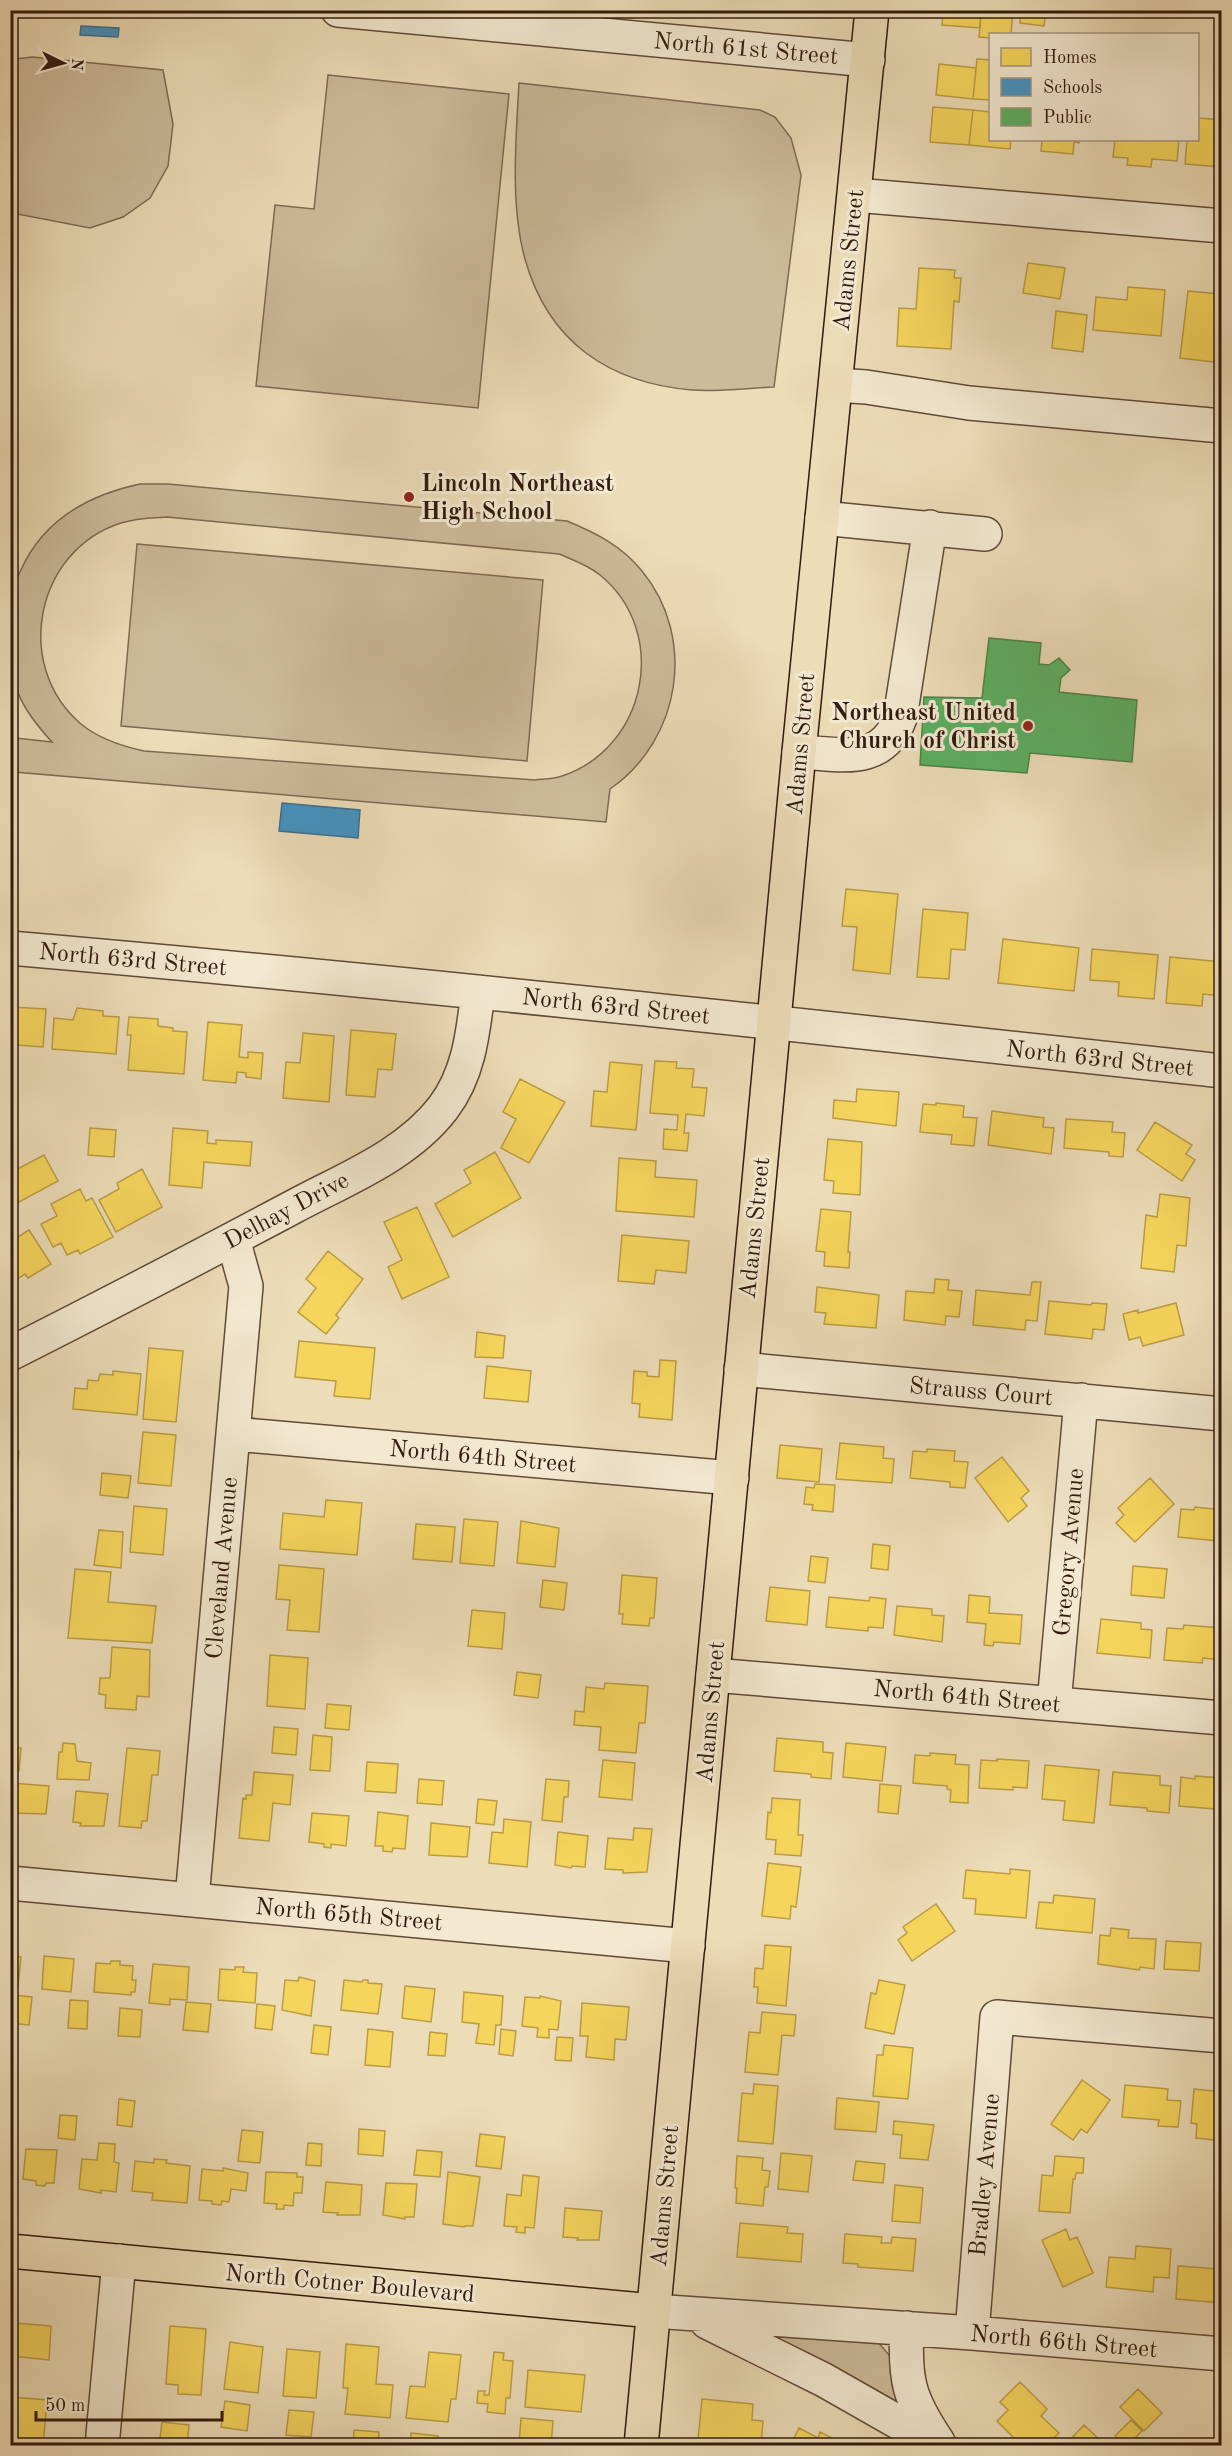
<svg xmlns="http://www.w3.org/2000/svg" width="1232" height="2456" font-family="'Old Standard TT',serif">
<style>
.green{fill:#ccbb9a;stroke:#7e6a54;stroke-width:1.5;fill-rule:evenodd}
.homes{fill:#f6d55c;stroke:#bb9d45;stroke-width:1.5}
.schools{fill:#4393c3;stroke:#3e6f8d;stroke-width:1.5}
.public{fill:#5aae61;stroke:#4e8248;stroke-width:1.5}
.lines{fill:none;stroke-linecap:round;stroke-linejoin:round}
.minor-casing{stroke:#604a38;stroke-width:36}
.major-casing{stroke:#311a0e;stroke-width:36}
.minor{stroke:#f3e8d0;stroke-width:33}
.major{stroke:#ecdcb7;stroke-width:33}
.poi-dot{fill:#8f2418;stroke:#f3e8d0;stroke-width:2}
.labels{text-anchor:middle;stroke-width:6;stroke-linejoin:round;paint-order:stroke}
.street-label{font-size:24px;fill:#311a0e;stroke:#f3e8d0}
.poi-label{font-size:24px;font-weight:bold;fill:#311a0e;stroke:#f3e8d0;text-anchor:start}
</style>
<rect width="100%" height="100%" fill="#ecdcb7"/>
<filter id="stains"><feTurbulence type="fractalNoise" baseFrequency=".00333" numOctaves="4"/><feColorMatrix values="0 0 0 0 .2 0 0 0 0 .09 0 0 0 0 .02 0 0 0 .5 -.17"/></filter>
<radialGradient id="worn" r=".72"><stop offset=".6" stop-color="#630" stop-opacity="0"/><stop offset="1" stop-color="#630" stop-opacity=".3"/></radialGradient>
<path class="green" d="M32,57l131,13 10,54 -5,42 -18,32 -27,19 -33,11 -78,-15 3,-121 -5,-22 6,-11z
M328,75l181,19 -31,314 -222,-22 19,-181 39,4z
M519,83l241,27 15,7 16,21 10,37 -27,212c-27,1 -55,5 -82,3 -83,-7 -144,-48 -167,-131 -15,-54 -9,-121 -6,-176z
M140,484h28l399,37c29,12 55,25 75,50 55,67 39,169 -32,218l-4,33 -592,-50 2,-34 36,4c-34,-37 -42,-57 -42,-107 0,-12 -1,-25 1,-37 1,-9 5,-17 9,-26 22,-51 68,-77 120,-88zM167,517l392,37c14,6 29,11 41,21 70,57 47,173 -38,201 -8,3 -18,3 -27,4l-391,-29c-23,-5 -45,-12 -63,-27 -69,-59 -45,-174 40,-201 15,-5 30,-5 46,-6z
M137,544l406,36 -16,181 -406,-35z
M756,2335l121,6 13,15 19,60z"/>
<path class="homes" d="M943,10h38l-1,18 -38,-3z
M981,10h32l-2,24h-21v4l-11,-1z
M1021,10h25l-2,16 -24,-3z
M977,59l13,1v40l-17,-1z
M939,64l37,4 -3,31 -37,-4z
M933,107l40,3 -4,35 -39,-3z
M973,110l17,2v28h21l-1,9 -41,-4z
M1198,118l24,2 -2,47 -35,-3 2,-24h11z
M1042,140h38l-1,3 -5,-1 -1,12 -32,-3z
M1115,140h64l-2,21 -25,-2 -1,8 -24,-2 1,-7 -15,-1z
M1028,263l37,5 -5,31 -37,-6z
M919,268l36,2 -1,8h7l-2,24 -5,-1 -3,48 -54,-3 2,-38 17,1z
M1128,287l37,3 -4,46 -68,-6 3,-33 31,3z
M1188,291l32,3 -4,32h6v37l-42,-5z
M1056,311l31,4 -4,37 -31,-4z
M846,889l52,5 -8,80 -37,-4 4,-43 -15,-1z
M923,909l45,4 -3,37 -14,-1 -2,30 -32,-2z
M1003,939l76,9 -5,43 -76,-8z
M1092,949l66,6 -4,44 -36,-3 1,-14 -29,-2z
M1170,957l52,5v34l-19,-2 -1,12 -36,-3z
M10,1007l36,2 -3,38 -26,-2 -1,15 -6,-1z
M77,1008l26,3v5l16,1 -3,37 -64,-5 2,-31 19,2z
M129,1017l29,2v7l15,2v3l14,1 -3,42 -56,-4 3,-35h-4z
M208,1022l34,3 -3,32 9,1v-6l15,1 -2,26 -15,-2v-4l-9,-1 -1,11 -33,-3z
M351,1030l45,4 -4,36 -14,-1 -3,28 -29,-2z
M303,1033l31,3 -5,66 -46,-4 3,-36 14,1z
M655,1061l22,1 -1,6 18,1 -2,18 15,1 -3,28 -18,-2 -2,19h5l-2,18 -24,-2 1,-20 13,1 1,-15 -28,-2z
M610,1062l32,3 -6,65 -45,-4 3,-35 13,1z
M520,1079l45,23 -36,61 -28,-15 15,-29 -13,-7z
M857,1089l42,3 -3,34 -63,-8 1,-18 22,2z
M936,1103l28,3 -1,11 14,1 -3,28 -23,-2 1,-9 -32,-3 3,-28 13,1z
M992,1111l52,7 -1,9 11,1 -3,26 -63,-9z
M1066,1119l47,3 -1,10 13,1 -2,24 -14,-1v-4l-45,-4z
M1155,1122l37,23 -6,9 9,6 -13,21 -45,-31z
M90,1128l26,2 -2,27 -26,-2z
M173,1128l35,3 -1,12 9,1v-4l36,2 -2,24 -46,-4 -2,26 -33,-3z
M828,1139l34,3 -2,53 -27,-2 1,-12 -10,-1z
M495,1152l26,46 -68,39 -18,-33 36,-21 -7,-13z
M44,1155l14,26 -39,21 -9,-15v-14z
M619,1158l37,3 -1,16 42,3 -3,37 -78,-6z
M142,1169l20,38 -46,25 -17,-32 20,-11 -2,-6z
M80,1189l6,12 6,-3 21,39 -33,17 -2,-4 -11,5 -6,-12 -8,4 -12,-23 16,-8 -6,-12z
M1160,1194l30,4 -4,48 -9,-1 -3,27 -33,-4 5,-53 11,2z
M417,1207l32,70 -47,22 -14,-32 14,-7 -18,-38z
M821,1209l30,3 -3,40h2l-1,16 -25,-2 1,-14 -9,-1z
M29,1230l22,34 -23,14 -3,-4 -15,10v-42z
M622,1235l67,6 -3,32 -30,-3 -2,14 -36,-3z
M328,1251l35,28 -27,36 3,3 -13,16 -28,-22 18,-24 -10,-9z
M935,1279l14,1 -1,10 14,1 -3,26 -13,-1 -1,9 -41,-5 2,-29 28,2z
M1032,1282h9l-4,39 -11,-1 -1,10 -52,-5 3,-35 54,5z
M817,1287l62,8 -3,33 -52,-4 2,-11 -11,-1z
M1049,1301l42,4 1,-2 15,1 -3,26 -11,-1 -1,10 -47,-5z
M1176,1303l8,32 -41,11 -3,-9 -11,3 -6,-26 15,-4v3z
M477,1332l28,4 -2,22 -28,-1z
M299,1341l76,7 -5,51 -36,-3 2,-15 -41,-4z
M149,1348l34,3 -7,71 -33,-3z
M660,1360l16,1 -4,59 -33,-3 1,-13 -8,-1 2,-32 13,1v4l12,1z
M487,1366l44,5 -3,31 -44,-4z
M113,1371l28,3 -4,41 -64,-6 2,-21 12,1 1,-9 10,1 2,-7 13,1z
M143,1432l33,3 -5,51 -33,-3z
M840,1443l44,4 -1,11 11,1 -2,24 -56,-4z
M780,1445l42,4 -3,33 -42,-4z
M927,1449l28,2 -1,10 14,1 -3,26 -15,-1v-5l-40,-4 3,-27 14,1z
M10,1450l9,1 -3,36h-6z
M1002,1457l27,34 -8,7 6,8 -19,16 -33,-44z
M102,1473l29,3 -3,22 -28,-3z
M1150,1478l24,26 -39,38 -19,-19 8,-8 -6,-7z
M815,1484l20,1 -2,27 -21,-2 1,-5 -9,-1 2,-17 8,1z
M326,1500l36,3 -5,52 -77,-6 3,-36 41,4z
M134,1506l33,3 -4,46 -33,-3z
M1195,1507l27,3v34h-3v-3l-41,-4 3,-28 13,1z
M464,1519l34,3 -4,44 -34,-3z
M521,1521l38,7 -4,39 -38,-4z
M416,1524l39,3 -3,35 -39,-3z
M99,1530l24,2 -2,36 -27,-3z
M873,1544l17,2 -2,24 -17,-2z
M811,1556l17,2 -3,25 -17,-2z
M279,1565l45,4 -5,63 -32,-2 3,-30 -14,-1z
M1133,1566l34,3 -3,29 -33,-3z
M75,1569l36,3 -3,30 48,4 -4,37 -84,-5z
M622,1575l35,3 -3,40h-4l-1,8 -27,-2 1,-10h-4z
M543,1580l24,3 -3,27 -24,-3z
M770,1587l40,4 -3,34 -41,-4z
M969,1595l21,2 -1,16 33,2 -2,29 -26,-2 -1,4 -9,-1 2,-21 -19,-2z
M829,1597l40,4 1,-4 16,2 -3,29 -15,-1v4l-42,-4z
M897,1606l35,3v6l12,1 -2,26 -48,-7z
M472,1610l33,3 -3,36 -34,-3z
M1101,1619l40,4v6l11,1 -2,28 -53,-5z
M1184,1625l38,3v32l-19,-2 -1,5 -38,-3 3,-32 16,1z
M112,1647l38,3 -1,47 -12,-1 -1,14 -31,-2 1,-13 -7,-1 1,-16h10z
M270,1655l38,3 -3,51 -38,-3z
M517,1672l24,3 -3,23 -24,-3z
M605,1683l43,3 -3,37h-6l-3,30 -37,-3 2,-23 -27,-2 1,-14 9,1 2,-25 18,2z
M327,1704l24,2 -2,24 -24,-2z
M274,1727l24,2 -2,26 -24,-2z
M313,1735l19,2 -2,34 -20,-1z
M777,1738l46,4v10l10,1 -2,26 -20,-2v-3l-37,-3z
M63,1743l12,1 2,17 14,2 -2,17 -32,-1 2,-27h3z
M846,1743l40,4 -4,34 -39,-4z
M10,1747l11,1 -2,23h-9z
M127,1748l33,3 -2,24h-6l-5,46h-5l-1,7 -22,-2z
M930,1753l26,2 -1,9 14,1 -1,38 -18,-1 1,-12 -4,-1v-3l-34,-3 2,-28 15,1z
M997,1759l32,2 -2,27 -14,-1v3l-34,-2 2,-28 16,1z
M603,1760l32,3 -3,37 -33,-3z
M367,1762l31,2 -2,29 -31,-2z
M1045,1765l54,5 -5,53 -31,-3 2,-19 -23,-2z
M254,1772l39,3 -3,30 -17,-2 -4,38 -30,-3 4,-40 3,1v-4h6z
M1113,1772l47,4v9l11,1 -2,27 -22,-2v-3l-37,-3z
M1195,1776l27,2v36l-8,-1 1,-4 -36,-3 2,-29 14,2z
M419,1779l25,2 -2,24 -25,-2z
M546,1779l23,2 -1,16h-4l-2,25 -20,-2z
M11,1783l38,3 -3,28 -36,-1z
M880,1784l21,2 -3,28 -20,-2z
M76,1791l32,3 -4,32h-24l1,-3 -8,-1z
M772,1798l28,2 -2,35h5l-2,21 -26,-2 1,-14 -10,-1 2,-27 3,1z
M478,1799l19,2 -3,24 -18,-2z
M378,1812l30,4 -3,33 -12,-1 -1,4 -9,-1v-5h-8z
M312,1813l37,3 -3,30 -15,-2v4l-7,-1v-3l-15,-2z
M504,1819l27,3 -4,45 -38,-4 3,-31 11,1z
M431,1823l39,4 -3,30 -38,-2z
M634,1828l18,1 -5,43 -24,1v-3l-18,-1 3,-31 25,2z
M558,1832l30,4 -3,31 -13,-1 -1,2 -16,-3z
M768,1863l33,4 -5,40 -5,-1 -1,13 -28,-3z
M1010,1869l20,2 -4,47 -51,-4 1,-15 -13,-1 3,-28 44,4z
M1054,1895l41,4 -3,34 -56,-5 3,-26 14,1z
M936,1904l19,27 -43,30 -14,-21 9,-7 -4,-6z
M1111,1928l18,2 -1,8 28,1 -2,30 -14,-2 -1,3 -41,-6 2,-29 10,1z
M1166,1941l35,2 -2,28 -35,-2z
M765,1945l26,2 -5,59 -29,-3 1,-16h-4l1,-19 8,1z
M44,1956l30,3 -3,33 -29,-3z
M10,1957h11l-3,30h-8z
M111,1961h9v4l13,1 -1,14h4l-1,12h-4v3l-37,-3 2,-29 14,1z
M153,1964l36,3 -2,33 -17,-1v6l-21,-2z
M235,1967h9l-1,5 14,1 -2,30 -37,-3 2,-31 15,1z
M299,1977l16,4 -4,35 -29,-6 3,-30 13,1z
M344,1980l18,2 1,-2h5v3l14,1 -4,30 -37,-4z
M879,1980l26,5 -11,49 -29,-6 6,-35 5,1z
M405,1986l30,3 -4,33 -29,-4z
M464,1992l39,4 -2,29h-5l-2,20 -18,-2 3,-19 -17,-2z
M13,1995l19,2 -3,28 -19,-2z
M540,1996l21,5 -3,29 -9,-1v9l-12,-1 1,-9 -16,-2 3,-29 15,1z
M70,2000l18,1 -1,28 -19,-1z
M186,2002l25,2 -3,28 -25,-2z
M582,2003l47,4 -3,33 -11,-1 -1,21 -28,-3 2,-21h-8z
M257,2004l18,2 -3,24 -17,-2z
M120,2008l22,2 -2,27 -22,-1z
M762,2012l34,3 -2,21 -12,-1 -4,40 -33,-3 4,-40 11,1z
M314,2025l17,2 -3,28 -17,-2z
M368,2029l25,3 -3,35 -25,-2z
M501,2029l15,2 -3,25 -14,-2z
M430,2032l17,2 -2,22 -17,-1z
M557,2037l16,1 -2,23 -16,-1z
M884,2045l29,3 -5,51 -35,-3 4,-41h6z
M1082,2080l28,20 -23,33 -6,-4 -8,11 -22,-16z
M754,2084l24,2 -5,58 -35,-3 4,-48 11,1z
M1125,2085l43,4 -1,11 14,1 -3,26 -20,-1 1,-6 -37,-3z
M1194,2089l28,3v49l-26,-3 1,-14 -6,-1z
M837,2098l42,4 -3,30 -41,-3z
M119,2099l16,2 -3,26 -15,-2z
M60,2115l17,1 -2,24 -17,-2z
M894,2121l40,4 -6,35 -28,-2 2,-23 -9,-1z
M359,2129l26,2 -2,25 -25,-2z
M242,2130l21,2 -3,31 -22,-2z
M480,2134l25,3 -4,32 -25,-3z
M10,2142h5l-2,29h-3z
M99,2143l16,1 -1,18 5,1 -3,29 -15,-2v3l-22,-4 3,-30 15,1z
M308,2143l14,1 -1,22 -15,-1z
M26,2149l31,1 -3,33h-8l-1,3 -9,-1v-4l-13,-2z
M417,2150l25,2 -2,25 -26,-2z
M781,2153l31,3 -4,36 -30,-3z
M737,2156l26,2 -1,12 8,1 -2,16h-3l-2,19 -27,-3 1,-15h-2z
M1055,2156l29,2 -1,15h-7l-1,6h-2l-3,34 -31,-2 3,-36 11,1z
M154,2159l13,1 -1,3 24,3 -3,37 -35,-3 1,-7 -21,-2 3,-30 19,2z
M856,2161l29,3 -2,19 -30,-3z
M223,2168l25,5 -2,18 -15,-2 -2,13 -7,-1 -1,4 -9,-1v-3l-13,-1 3,-31 21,2z
M266,2172l31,1v4h6l-1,16h-8l-1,13 -9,-1v4h-8l1,-5 -13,-1z
M448,2172l32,5 -7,49h-8l-1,1 -21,-3z
M523,2175l16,2 -5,51 -9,-1v6l-9,-1 1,-5 -13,-1 3,-32 14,2z
M326,2182l36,3 -2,30h-23l1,-2 -15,-1z
M386,2183l31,1 -3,33h-9v2l-22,-4z
M895,2185l28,3 -3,35 -28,-2z
M565,2208l37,3 -3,29h-22l1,-2 -15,-1z
M740,2223l48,4 -1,6 16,1 -2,28 -64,-5z
M1066,2229l4,11 7,-3 16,36 -30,14 -21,-47z
M845,2234l37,3 -1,6h10l1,-6 24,2 -3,32 -55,-4v-3l-15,-1z
M1136,2246l35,3 -2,29 -15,-1 -1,15 -47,-5 3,-30 26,2z
M1178,2266l41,3 3,-2v36l-46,-4z
M10,2322l5,1 -3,33h-2z
M15,2323l36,3 -2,34 -37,-4z
M170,2326l36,3 -5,66 -23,-1v-9l-12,-1z
M230,2342l33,5 -5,46 -34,-4z
M346,2344l33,3 -3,37 17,1 -3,33 -45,-4 3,-26h-5z
M287,2349l33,3 -4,46 -33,-2z
M429,2352l32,3 -5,44h-5l-3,23 -42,-4 4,-32 15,1z
M494,2352l10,1 -1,7 10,1 -3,37h-4l-1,16 -18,-2 1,-8 -11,-1 1,-12h7l-1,4h5z
M528,2370l57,5 -4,37 -56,-5z
M1020,2382l27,27 -6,7 18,17 -13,13h-24l-25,-25 11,-11 -8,-8z
M1138,2389l24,24 -18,18 -24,-24z
M12,2397l35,3 -4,46h-33z
M702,2399l51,5 -1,16 11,1 -2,25 -63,-6z
M225,2401l25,4 -3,26 -26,-4z
M289,2410l25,2 -3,25 -25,-2z
M1219,2417h3v29h-5z
M521,2418l32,3 -2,25 -32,-2z
M1131,2420l11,11 -15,15h-3l-9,-10z
M162,2422l27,3 -2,21h-28z
M1084,2425l16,15 -6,6h-30z
M799,2428l19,10 2,-6 14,7 -2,4 5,3h-47z
M354,2430l25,2 -1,14h-25z
M411,2433l27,3 -1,10h-27z"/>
<path class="schools" d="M81,26l38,2 -1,9 -38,-2z
M282,803l78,7 -2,28 -79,-7z"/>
<path class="public" d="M989,638l52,5 -2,21 10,1 10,-7 11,12 -9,8 -2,14 78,8 -5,62 -102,-9 -3,20 -107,-8 4,-68 58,1z"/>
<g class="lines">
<g class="minor-casing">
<path id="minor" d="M338,10l530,50
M855,195l367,31
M836,385l30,2 103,16 253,23
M822,518l163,16
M799,752c42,2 83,14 101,-34l30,-191
M10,948c405,35 808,79 1212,123
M10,1354c95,-48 189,-97 283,-147 52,-28 113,-51 150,-99 26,-34 30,-75 35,-116
M741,1369l481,45
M234,1434l498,44
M713,1675l509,43
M1054,1704l27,-304
M10,1883l678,63
M192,1899l54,-613 -13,-47
M653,2311l319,22 250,21
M707,2322l117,58 116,66
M907,2328c-3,52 2,71 31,114
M972,2333l25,-316 225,19
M102,2446l17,-185"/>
</g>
<g class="major-casing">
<path id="major" d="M10,2251l643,60
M641,2446l158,-1694 73,-742"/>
</g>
<use href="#minor" class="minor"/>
<use href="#major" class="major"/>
</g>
<g class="poi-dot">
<circle cx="409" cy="497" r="6"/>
<circle cx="1028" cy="726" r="6"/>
</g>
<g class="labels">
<g class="street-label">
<text transform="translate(746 48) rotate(5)" y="8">North 61st Street</text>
<text transform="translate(848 260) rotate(-84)" y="8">Adams Street</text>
<text transform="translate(800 744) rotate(-85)" y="8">Adams Street</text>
<text transform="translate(133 959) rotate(5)" y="8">North 63rd Street</text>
<text transform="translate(616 1006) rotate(6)" y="8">North 63rd Street</text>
<text transform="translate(1100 1058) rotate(6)" y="8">North 63rd Street</text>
<text transform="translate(286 1210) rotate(-28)" y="8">Delhay Drive</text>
<text transform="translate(754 1228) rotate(-84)" y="8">Adams Street</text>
<text transform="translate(981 1391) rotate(5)" y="8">Strauss Court</text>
<text transform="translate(483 1456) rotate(5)" y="8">North 64th Street</text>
<text transform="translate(1068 1552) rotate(-85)" y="8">Gregory Avenue</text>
<text transform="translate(221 1568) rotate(-85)" y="8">Cleveland Avenue</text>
<text transform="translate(967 1696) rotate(5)" y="8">North 64th Street</text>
<text transform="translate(710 1712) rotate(-85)" y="8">Adams Street</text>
<text transform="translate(349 1914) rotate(5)" y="8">North 65th Street</text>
<text transform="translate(984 2175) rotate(-85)" y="8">Bradley Avenue</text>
<text transform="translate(664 2196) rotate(-85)" y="8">Adams Street</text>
<text transform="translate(350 2283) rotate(5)" y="8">North Cotner Boulevard</text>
<text transform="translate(1064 2341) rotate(5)" y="8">North 66th Street</text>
</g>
<g class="poi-label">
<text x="421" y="491">Lincoln Northeast<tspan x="421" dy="28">High School</tspan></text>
<text x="1016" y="720" text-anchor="end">Northeast United<tspan x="1016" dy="28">Church of Christ</tspan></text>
</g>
</g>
<rect width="1232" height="2456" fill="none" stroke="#ecdcb7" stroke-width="36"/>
<rect x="12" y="12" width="1208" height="2432" fill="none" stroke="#311a0e" stroke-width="3"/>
<rect x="18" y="18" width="1196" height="2420" fill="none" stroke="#311a0e" stroke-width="1.5"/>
<rect x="989" y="33" width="210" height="108" fill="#f3e8d0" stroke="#a59682" stroke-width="1.5"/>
<rect x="1001" y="48" width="30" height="18" fill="#f6d55c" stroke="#a59682" stroke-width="1.5"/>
<text x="1043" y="63" font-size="18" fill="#311a0e">Homes</text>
<rect x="1001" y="78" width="30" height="18" fill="#4393c3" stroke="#a59682" stroke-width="1.5"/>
<text x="1043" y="93" font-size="18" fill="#311a0e">Schools</text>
<rect x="1001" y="108" width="30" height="18" fill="#5aae61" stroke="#a59682" stroke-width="1.5"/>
<text x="1043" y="123" font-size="18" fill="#311a0e">Public</text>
<g transform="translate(63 63) rotate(95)" stroke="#f3e8d0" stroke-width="4.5" paint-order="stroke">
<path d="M0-4.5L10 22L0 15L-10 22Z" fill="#311a0e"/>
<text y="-9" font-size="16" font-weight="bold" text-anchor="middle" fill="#311a0e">N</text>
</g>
<path d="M36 2411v9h186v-9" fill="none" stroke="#311a0e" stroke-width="3"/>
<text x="45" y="2411" font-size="18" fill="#311a0e" stroke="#f3e8d0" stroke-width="4.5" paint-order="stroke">50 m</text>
<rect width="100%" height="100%" filter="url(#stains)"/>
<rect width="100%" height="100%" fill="url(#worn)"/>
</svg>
